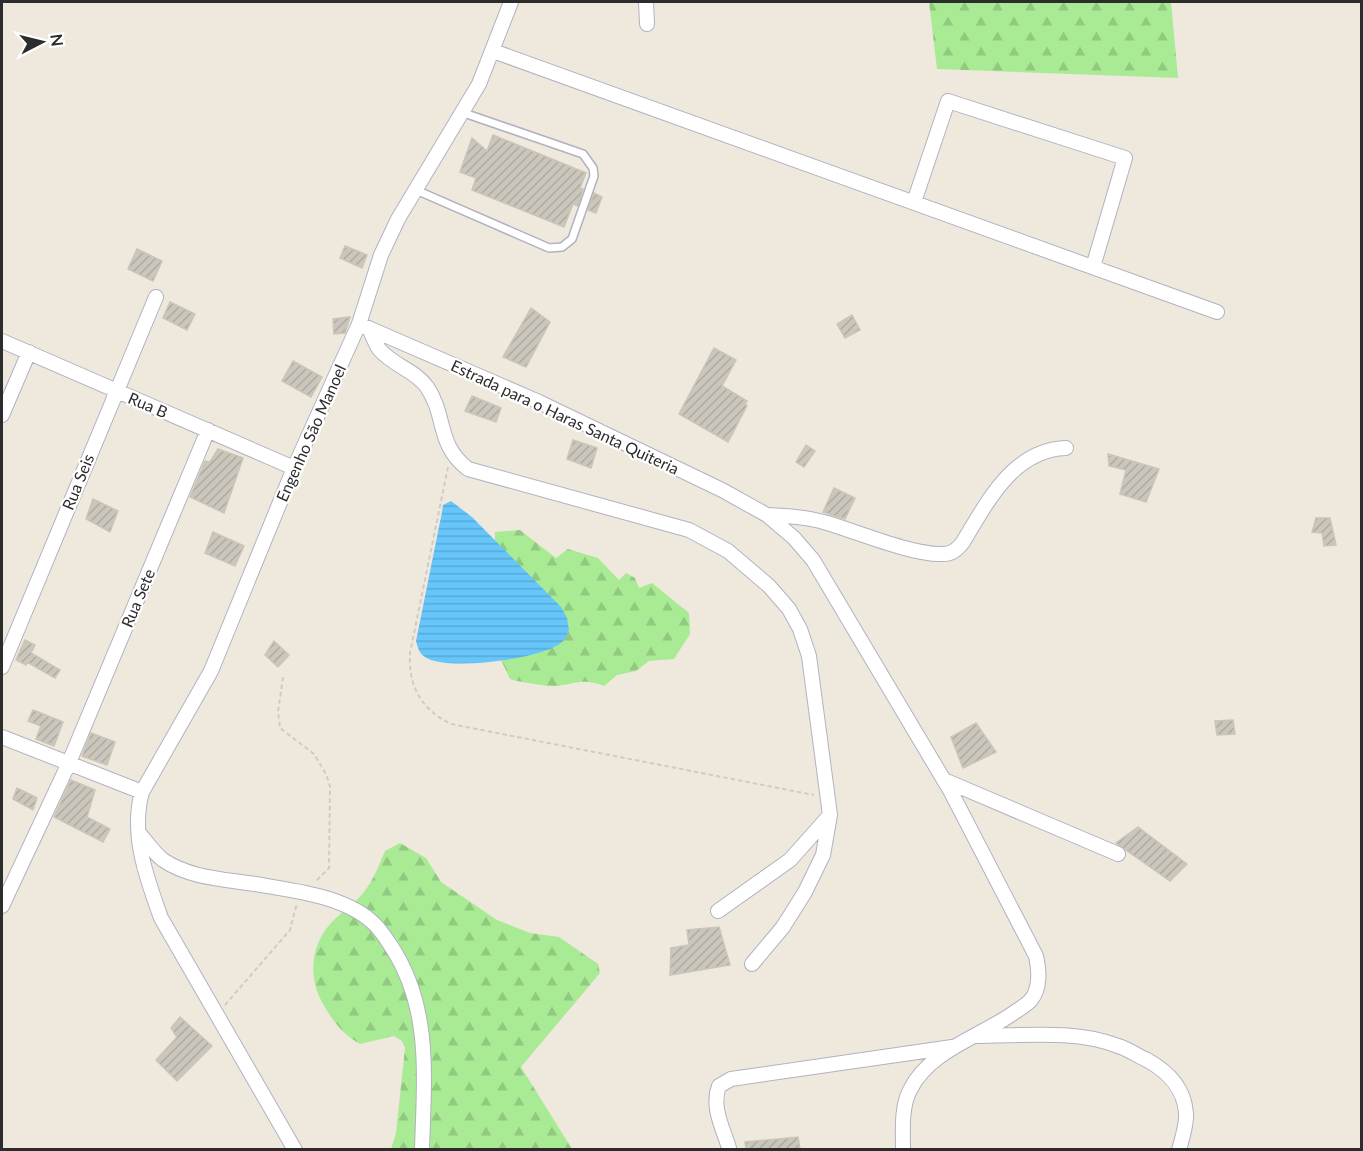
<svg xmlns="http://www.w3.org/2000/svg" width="1363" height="1151" font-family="Lato,sans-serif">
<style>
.forest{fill:url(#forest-firs)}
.water{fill:url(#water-rules)}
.building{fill:url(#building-hatch);stroke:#cac5b6;stroke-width:1.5}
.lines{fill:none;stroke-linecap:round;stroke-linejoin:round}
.service-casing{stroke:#b1b2c1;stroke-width:10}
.minor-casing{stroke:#b1b2c1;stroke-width:16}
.path{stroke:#ccc;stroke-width:2;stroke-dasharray:4.5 3;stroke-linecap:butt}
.service{stroke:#fff;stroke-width:7}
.minor{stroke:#fff;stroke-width:14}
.labels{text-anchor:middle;stroke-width:4.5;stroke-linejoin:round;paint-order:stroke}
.street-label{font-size:16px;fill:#2c2c2c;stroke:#fff}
</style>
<defs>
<pattern id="forest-firs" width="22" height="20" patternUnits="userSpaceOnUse" patternTransform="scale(1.5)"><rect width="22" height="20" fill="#a9ea94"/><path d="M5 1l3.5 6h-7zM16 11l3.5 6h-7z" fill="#92c980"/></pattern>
<pattern id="water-rules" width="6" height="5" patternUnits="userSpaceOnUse" patternTransform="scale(1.5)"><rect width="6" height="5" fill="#66c5fa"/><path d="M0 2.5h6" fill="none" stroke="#59a9d6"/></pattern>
<pattern id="building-hatch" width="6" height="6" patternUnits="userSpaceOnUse" patternTransform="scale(1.5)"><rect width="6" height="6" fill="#cac6bc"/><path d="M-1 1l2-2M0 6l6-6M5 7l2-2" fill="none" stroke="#aeaaa2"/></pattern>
</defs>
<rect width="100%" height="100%" fill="#efe9dd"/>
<path class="forest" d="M929,2h242l7,76 -241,-9z
M520,530l36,28 12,-9 30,9 21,22 7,-7 9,5 4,10 13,-5 37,30 1,21 -16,25 -25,2 -13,10 -19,4 -13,11c-19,-8 -28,-3 -47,0 -7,1 -39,-4 -47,-7l-14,-30 31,-76 -32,-31v-10z
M400,843l26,15 15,24 56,38 33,13 29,4 39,27 2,9 -79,94 51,82h-181l5,-16 9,-85 -3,-7 -8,-5 -34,8c-18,-10 -27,-23 -37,-40 -15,-26 -13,-58 8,-81 10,-11 24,-19 33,-31 10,-13 15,-27 21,-41z"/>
<path class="water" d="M451,501l21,16 89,90 6,11 2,12c-2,4 -4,10 -7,12 -18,17 -117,30 -137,15 -6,-4 -7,-9 -9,-16l26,-129 1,-7z"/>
<path class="building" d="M493,135l93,38 -6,15 3,1 -5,17 -5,-2 -9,23 -92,-37 4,-12 -16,-6 12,-34 15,13z
M594,193l8,4 -6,16 -8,-3z
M345,246l22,9 -5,13 -22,-10z
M137,249l25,12 -9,20 -25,-12z
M170,302l25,12 -8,16 -24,-12z
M531,308l19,14 -24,45 -23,-10z
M852,315l8,15 -15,8 -8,-14z
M350,317l-5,16 -11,1 -1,-15z
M714,348l22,12 -14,26 25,15 -2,3 2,2 -19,36 -49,-28z
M293,361l29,16 -11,20 -29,-16z
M472,396l29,12 -5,14 -31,-11z
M573,440l24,8 -6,20 -24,-9z
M806,445l9,6 -11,16 -8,-5z
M218,449l25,9 -19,55 -34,-16 15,-36 5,1z
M1108,454l51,15 -13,33 -26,-8 6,-24 -17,-4z
M834,488l21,10 -10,21 -22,-7z
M93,499l25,12 -8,21 -24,-13z
M1316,518h14l6,27 -12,1 -2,-13 -10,-1z
M213,532l31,14 -9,20 -30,-13z
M25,640l10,5 -4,8 29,17 -5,8 -28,-16 -1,3 -10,-5z
M274,641l15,14 -11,12 -13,-12z
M33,710l30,12 -9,24 -18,-7 5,-13 -13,-5z
M1233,720l2,14 -18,1 -2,-14z
M976,723l20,29 -33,16 -12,-31z
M91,733l24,9 -8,23 -25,-9z
M71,780l24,10 -8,27 23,12 -7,13 -49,-25z
M17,788l20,10 -4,12 -20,-11z
M1138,827l49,37 -17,17 -54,-38z
M719,927l11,38 -60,10 1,-27 18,-3 -2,-15z
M180,1017l32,29 -35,35 -21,-21 21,-23 -6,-9z
M798,1137l2,12h-54l-1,-7z"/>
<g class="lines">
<g class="service-casing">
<path id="service" d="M416,190l133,58 13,-1 10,-8 22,-63 -1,-8 -10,-14 -119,-41"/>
</g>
<g class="minor-casing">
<path id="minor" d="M646,2l1,22
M493,51l724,261
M914,202l34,-101 177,57 -32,109
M359,324l180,78 183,88 45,25 27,23 19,22 138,232 85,164c3,14 5,31 -5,44 -5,5 -13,10 -19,14 -33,23 -83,37 -102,76 -9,17 -7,41 -7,60
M369,328c3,7 6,15 10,21 13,16 36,21 48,38 20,30 9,57 41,82l221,61 39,21 41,35 20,23 11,20 9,27 21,159 -7,40 -18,37 -22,35 -31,37
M2,341l292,127
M2,415l27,-63
M767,515c21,1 40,2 60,8 31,9 83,31 113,31 11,1 17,-4 23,-12 25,-41 50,-92 103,-94
M2,667l154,-370
M2,737l140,55
M944,780l174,74
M139,833c7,8 15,20 24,27 27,18 60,19 92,24 36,6 88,12 116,37 8,6 14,16 20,25 41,62 33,132 31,204
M2,906l66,-141 140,-335
M718,911l72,-51 40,-45
M976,1036c45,0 100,-7 142,10 10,3 20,10 29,14 22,12 37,28 39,53 1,12 -4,25 -7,37
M729,1148c-6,-20 -18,-41 -10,-62l12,-7 221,-32
M295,1150l-134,-232c-14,-39 -31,-84 -19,-126l69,-121 83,-203 65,-144 22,-69 17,-36 81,-135 32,-82"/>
</g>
<path class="path" d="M448,467l-38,186c-2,34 12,57 41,71l363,71
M283,677l-5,35 2,16 34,26 12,20 4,12 -1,82 -13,13
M225,1005l65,-75 7,-27"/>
<use href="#service" class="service"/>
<use href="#minor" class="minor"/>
</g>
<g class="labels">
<g class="street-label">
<text transform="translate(148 405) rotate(23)" y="6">Rua B</text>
<text transform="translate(565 417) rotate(25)" y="6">Estrada para o Haras Santa Quiteria</text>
<text transform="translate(311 433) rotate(-66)" y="6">Engenho São Manoel</text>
<text transform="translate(78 482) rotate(-68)" y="6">Rua Seis</text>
<text transform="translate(138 598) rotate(-67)" y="6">Rua Sete</text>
</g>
</g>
<rect width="1363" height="1151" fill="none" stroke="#2c2c2c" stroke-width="6"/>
<g transform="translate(42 42) rotate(83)" stroke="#ffffff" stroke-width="4.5" paint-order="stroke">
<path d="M0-4.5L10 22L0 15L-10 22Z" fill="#2c2c2c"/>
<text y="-9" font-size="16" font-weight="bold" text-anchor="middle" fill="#2c2c2c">N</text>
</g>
</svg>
